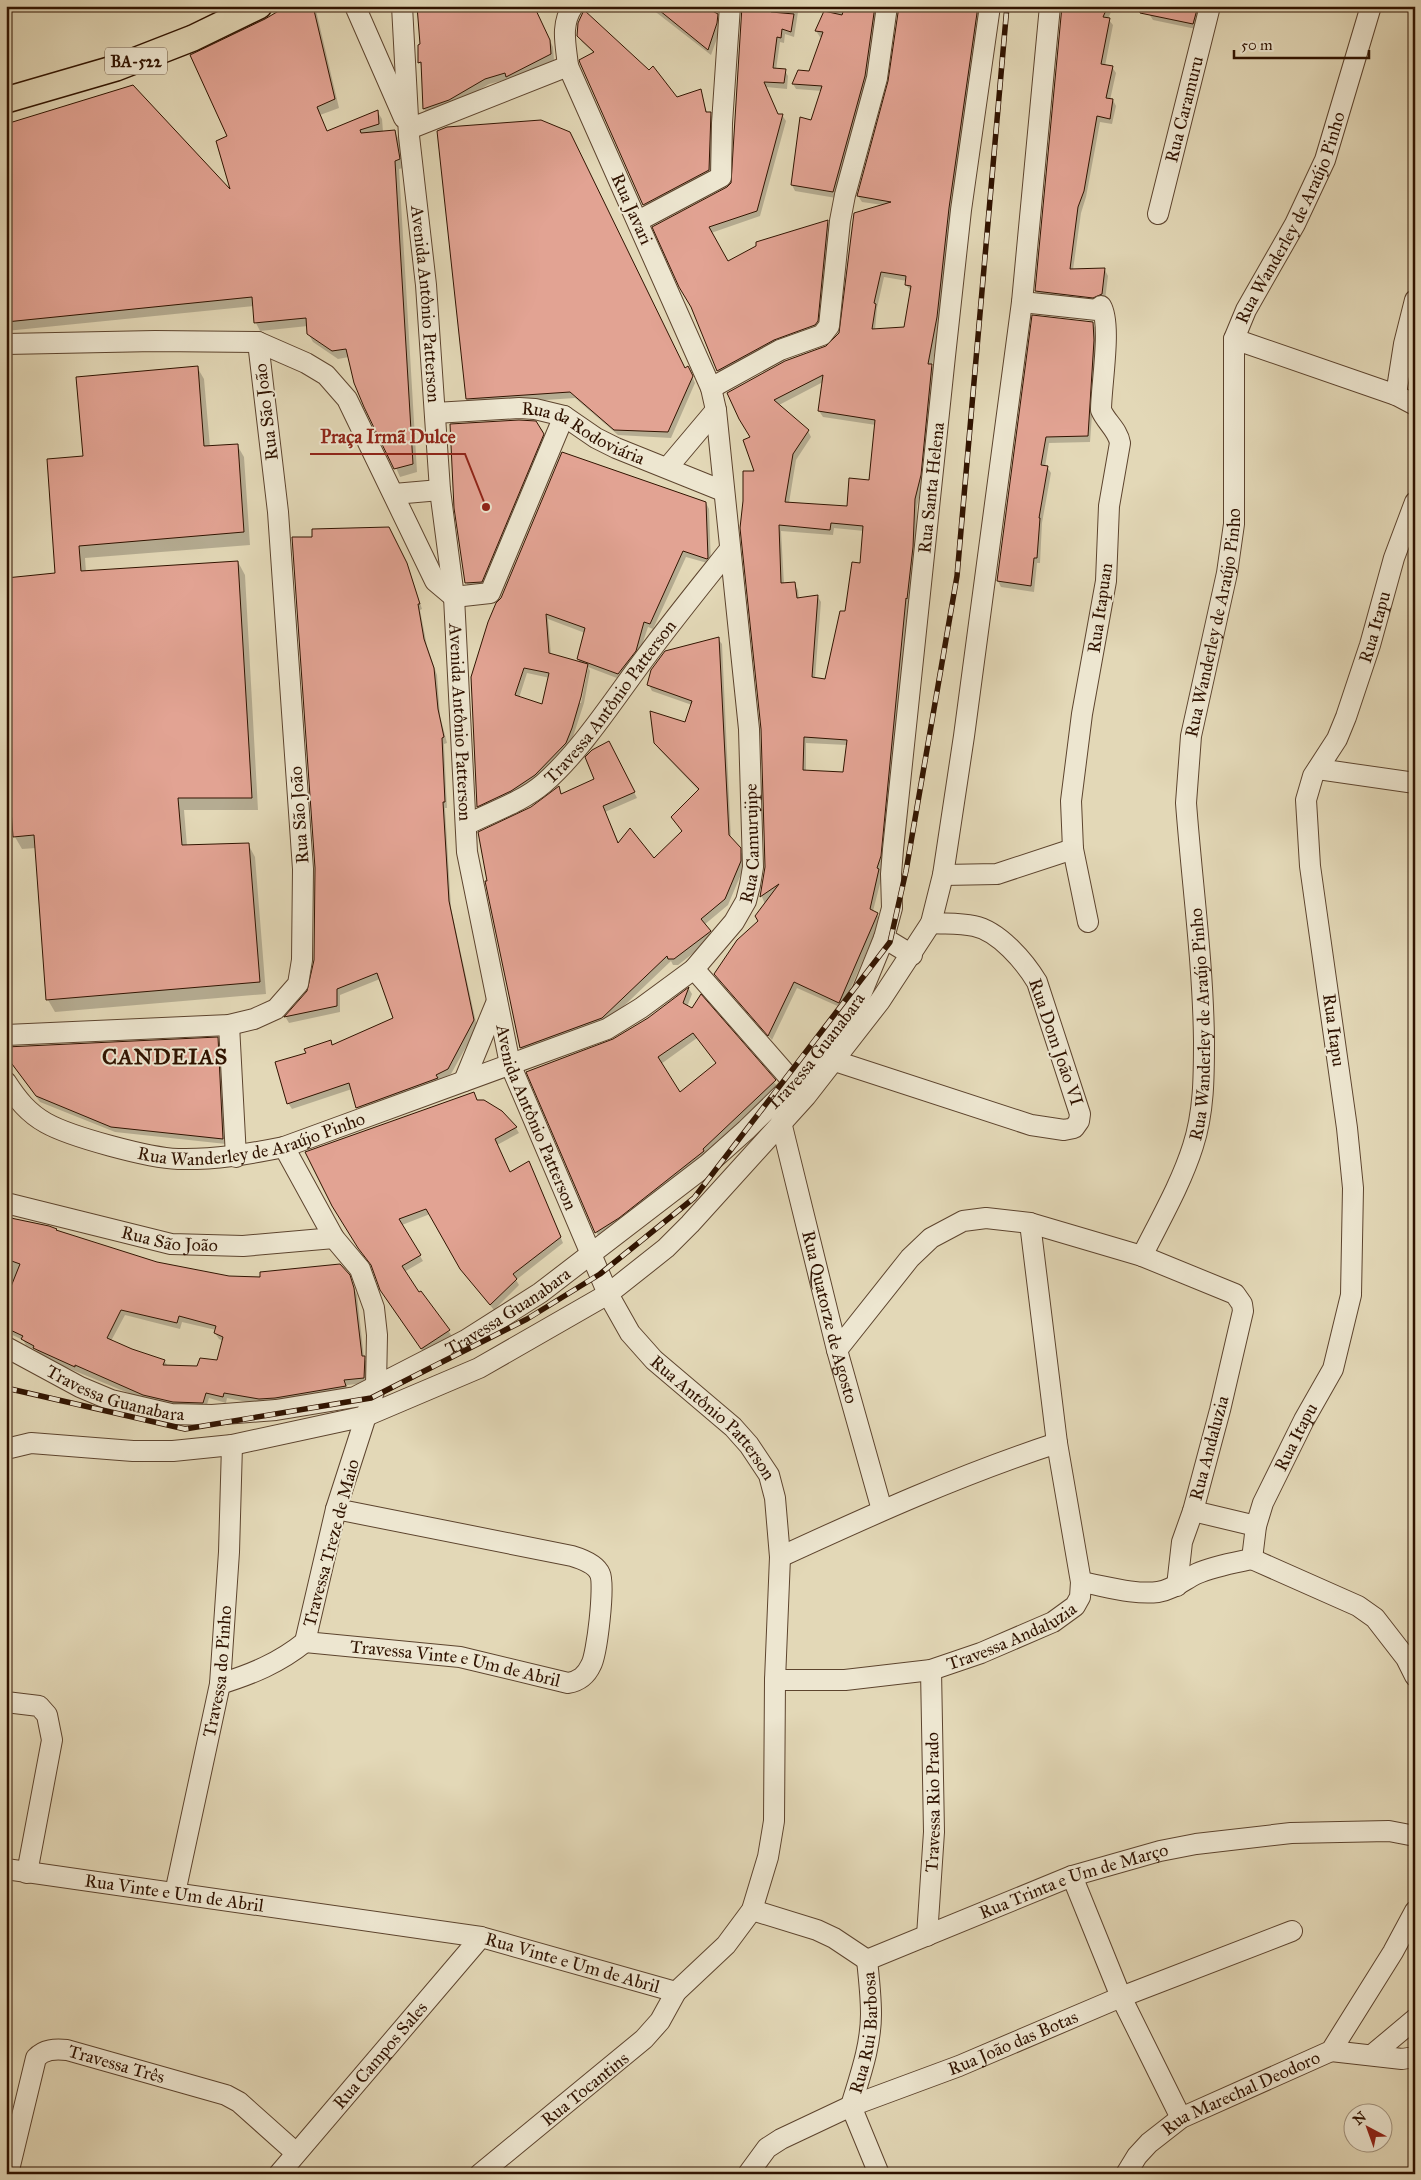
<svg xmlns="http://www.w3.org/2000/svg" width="1421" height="2180" font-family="'IM FELL Great Primer',serif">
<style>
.shadow{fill:#0003;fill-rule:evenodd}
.building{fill:#e2a393;stroke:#301300;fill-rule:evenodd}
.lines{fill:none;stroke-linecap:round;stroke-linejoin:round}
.minor-casing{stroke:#5d442e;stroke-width:22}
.major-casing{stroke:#301300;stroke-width:28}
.minor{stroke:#ede6d0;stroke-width:20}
.major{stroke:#e3d8b7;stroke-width:25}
.rail-casing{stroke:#301300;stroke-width:5.5}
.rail{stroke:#ede6d0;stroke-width:4;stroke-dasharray:11;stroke-linecap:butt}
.labels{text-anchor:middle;stroke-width:4;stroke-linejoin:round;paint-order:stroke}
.shield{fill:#ede6d0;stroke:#69523e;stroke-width:1}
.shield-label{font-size:16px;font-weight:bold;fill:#301300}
.street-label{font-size:18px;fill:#301300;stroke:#ede6d0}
.district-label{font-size:22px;font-weight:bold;letter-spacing:1px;fill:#301300;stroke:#ede6d0}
.leader{fill:none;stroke:#8f2418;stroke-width:2}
.callout-dot{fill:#8f2418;stroke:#ede6d0;stroke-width:2}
.callout-label{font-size:19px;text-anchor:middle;font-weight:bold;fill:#8f2418;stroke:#ede6d0;stroke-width:4;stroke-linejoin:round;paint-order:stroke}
</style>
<rect width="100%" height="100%" fill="#e3d8b7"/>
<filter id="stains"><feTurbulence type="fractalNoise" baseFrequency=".004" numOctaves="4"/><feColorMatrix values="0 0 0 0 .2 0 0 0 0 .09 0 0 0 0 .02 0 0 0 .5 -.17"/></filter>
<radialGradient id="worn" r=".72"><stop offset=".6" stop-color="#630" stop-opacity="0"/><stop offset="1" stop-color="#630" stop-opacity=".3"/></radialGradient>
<path class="shadow" d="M290,6h25l24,102 -19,7 7,17 50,-21 5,8 1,13h12l4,8 4,28 -4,1 18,303 -17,5 -51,-120 -11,2 -25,-17 -5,-9v-7l-48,5 -4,-8 -2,-17 -248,25v-206l227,69 -4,-57 37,-117z
M419,6h123l-6,6 17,35 1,13 -43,22 -2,-3 -20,5 -37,22 -25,8 -3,-5 -2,-41 -2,-5 -1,-17 3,-1z
M648,6h61l-2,4 10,5 3,7v8l-9,25z
M743,6h56l-5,31 -9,-3 -1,9 -4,-1 -4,28 9,1 3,5 -1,13 -21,-2 12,28h4l4,6 -26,95 -49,17 17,29 100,-40 3,5 -11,101 -99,48 -28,-69 -13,-21 47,-98 6,-5z
M827,6h54l-13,76 -32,116 -41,-7 -3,-6 30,-94 -26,-2 -3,-5 17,-11 12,-36h-2l-4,-6z
M900,6h79l1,14 -40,304 -8,42 3,5 -12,111 -6,24 -1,48 -6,50h-1l-26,258 -3,11 2,3 -9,35 8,8 -39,89 -45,-20 -25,52 -57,-66 44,-52 6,-18 -3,-7 4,-30 -10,-395 -5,-34 -11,-20 87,-71 13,-14 43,-128 -21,-3 -4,-6 32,-115zM884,277l23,4 -1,4 5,6 -5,37 -31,2 2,-22zM823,382l-4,29 4,6 53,8 -6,56 -22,26 -59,-4 7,-43 15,-23 -3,-6 -29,-26zM834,528l30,3 -2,33 -36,116 -11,-2 6,-76 -3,-5 -19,2 -1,-9 -4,-6h-10l-3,-53 52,4zM806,743l41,2 -3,29 -38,-2z
M1063,6l50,1 -5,12 5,6 -8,41 7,1 4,6 -6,27h3l3,6 -4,18 -12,-2 -14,75 -5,16 -8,57h32l3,6 -3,24 -65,-3 -4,-6z
M1151,6h52l-7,23 -43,-9 -4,-6z
M578,36l99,63 23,-8 7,22h3l3,6 -1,57 -65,34 -53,-157 -12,-11z
M1033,316l59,7 4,6 1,18 -7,95 -41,1 -4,24h2l4,6 -9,50 -2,40h-3l-3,29 -33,-5 -3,-6z
M197,367l7,12 6,68 27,-2 7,12 6,88 -165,13 1,14 152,-10 7,13 13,235h-74l3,36 61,-2 7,13 11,137 -211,18 -7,-12 -12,-152 -14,1 -7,-12 42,-262 27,-118z
M685,369l6,4 4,10 -24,55 -53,-3 -43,-37 -105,7 -3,-6z
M543,434l3,6 -61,148h-16l-3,-6z
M706,503l3,6 2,55 -25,-7 -33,72 -5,-2 -10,30 -16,23 -34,-13 2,4 -6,32 -15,46 -31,32 -57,31 -3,-6 11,-183zM548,619l37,14 -7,26 3,5 -30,-9zM586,668h2l-7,35h-2zM527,673l23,5 -7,28 -24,-8z
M392,535l17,35 13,39 -2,1 7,36 10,29 3,41 7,27 -3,1 3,64h-2l6,100 26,119 -26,47 -13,7 -77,32 -9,-24 -60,20 -4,-6 44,-57 62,-28 -14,-39 -40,16v17l-51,11 -3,-5 22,-26z
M718,639l4,5 9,196 12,15 1,12 -16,38 -24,20 9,13 -35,27h-5l-2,-4 -66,63 -81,29 -3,-5 -34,-165 45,-75 26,-21 4,8 33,-15 17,-32 25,50 -32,14 14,32 35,16 29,-28 16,-41 -40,-42 -4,-6 31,-19 6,-19 -40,-14 -3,-6z
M689,989l3,5 -5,13 5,3 9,-13 77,90 -72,68 -107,83 -70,-166 85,-32 35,-21zM697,1038l20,26 -37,30 -19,-30z
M217,1039l3,6 6,99 -111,-12 -75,-30 -32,-44z
M477,1101l39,27 3,5 -22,12 13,28 22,-4 31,74 -47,37 3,5 -25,25 -29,-35 -35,-61 -28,11 21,36 -19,11 48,64 -27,18 -40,-58 -12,-29 -11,-13z
M6,1218l51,14 100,31 71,14 121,-1 8,19 7,63 3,5v20l-20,2 1,7 -85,13 -36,-7 -1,5 -17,-5 -3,10 -58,-7 -90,-37 -20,-10 -2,-4 -10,-5 -3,-5 -17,-8zM125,1315l55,14 2,-7 34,8 -1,3 4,6 4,2 -5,20 -20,7 -30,-2 -4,-5 -53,-20z"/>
<path class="building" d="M287,6h26l22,93 -18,8 10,24 51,-21 1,14 -19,6 1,3 34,-3 5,29 -5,2 18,303 -19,5 -30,-62 -10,-24 -8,-34 -14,2 -25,-17 -1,-16 -52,5 -2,-26 -246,25v-198l127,-39 97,104 -14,-48 11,-5 -37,-81 75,-36z
M417,6h117l16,34 1,14 -45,23 -1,-4 -20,6 -36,21 -26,9 -2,-47 -3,1v-18l2,-1z
M654,6h49l15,8 -1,9 -9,27z
M742,6h30l-1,6 23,2 -3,18 -9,-3 -1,9 -4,-1 -4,31 13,1 -2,14 -20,-1 14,32h5l-26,97 -48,16 19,34 28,-15v-4l72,-22 -10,101 -3,4 -41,15 -57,31 -26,-64 -12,-20 -27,-60 75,-40 4,-4z
M845,6h30l-10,70 -32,116 -42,-7 9,-68 11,3 11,-34 -30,-2 6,-14 11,1 14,-39 -8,-1 9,-20 18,4z
M899,6h77l1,7 -28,195 -12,109 -9,47h4l-11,111 -6,24 -2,48 -6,52 -1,-1 -25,258 -4,12 2,1 -9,40 8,4 -39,90 -45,-21 -26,54 -54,-62 23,-34 21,-19 -3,-5 24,-32 -19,13 5,-30 -4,-138 -21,-201 3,-27v-30h11l-11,-31 7,-3 -11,-18 -12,-26 58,-32 41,-15 13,-13 15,-120 37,-11 -34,-6 31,-115zM881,272l25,4 -1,9 6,1 -7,41 -32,2 4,-25 -2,-1zM823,375l-5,36 57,9 -6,60 -20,-2 -2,28 -62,-4 8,-48 16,-24 -35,-30zM831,523l32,3 -3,37 -8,-1 -7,49h-5l-15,68 -13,-2 6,-82 -21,3 -2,-16 -14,1 -2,-58 51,5zM804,737l43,3 -4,32 -40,-2z
M1062,6h46l-5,11 7,1 -9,46 12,2 -7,32 7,1 -3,20 -13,-3 -13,75 -6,16 -8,62 35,-1 -3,26 -9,4 -58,-7z
M1140,6h58l-5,18 -53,-11z
M584,10l65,60 4,-4 24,31 24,-8 5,23h5l-2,58 -66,35 -63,-142 -1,-3 15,-8 -17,-16 1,-13z
M541,120l29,12 115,236 3,-2 5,10 -25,56 -54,-2 -44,-38 -104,7 -29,-268 10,-4z
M1032,315l61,7 1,18 -6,96 -42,1 -5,28 7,1 -9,52h1l-3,40h-3l-3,28 -34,-5z
M198,366l6,80 34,-2 6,88 -165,14 2,25 157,-10 14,237h-74l4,47 67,-2 11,139 -214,18 -12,-165 -21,2 -7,-97v-162l49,-5 -8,-114 36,-3 -7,-79z
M519,420l17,1 8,13 -62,148 -17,1 -11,-75 -4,-84z
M562,452l144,50 2,56 -1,1 -24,-8 -33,73 -6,-2 -8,29 -18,23 -41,-15 8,-31 -39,-14 3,39 39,11 -7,33 -9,31 -6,15 -31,32 -24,16 -34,16 -6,-130 17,-55 8,-19 5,-5zM524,668l25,5 -7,31 -27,-9z
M389,527l18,36 13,41h-2l6,35 10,29 4,41 6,28 -2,1 3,64h-2l6,99 25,119 -26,49 -12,6 2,3 -82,30 -7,-25 -62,21 -12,-42 31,-9 -2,-4 27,-9 1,5 61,-27 -16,-45 -40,16v17l-53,11 23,-26 7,-31 1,-92 -23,-331h20v-8z
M719,637l10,198 12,13v13l-16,38 -24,20 10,12 -37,28h-6l-1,-3 -65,62 -82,30 -35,-167h2l-9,-49 53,-25 28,-21 2,8 33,-15 -9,-22 7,-7 17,-9 26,51 -32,14 15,37 12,-15 24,30 28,-27 -11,-14 28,-28 -45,-46 -4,-32 35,11 7,-21 -45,-16 4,-15 14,-19z
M689,987l-6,16 9,5 9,-14 75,86 -73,69 1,2 -85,67 -24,15 -69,-161 87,-33 35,-21zM693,1033l23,30 -36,29 -22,-35z
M218,1037l5,102 -112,-12 -75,-31 -30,-40v-9z
M474,1092l3,8h7l18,11 15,16 -22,12 15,33 19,-11 32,76 -48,37 4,5 -27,26 -30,-36 -34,-60 -27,10 22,36 -19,11 17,26 2,-1 29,39 -29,19 -41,-59 -9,-25 -13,-17 -26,-42 -27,-54z
M6,1217l43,9 8,3 -1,1 101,32 72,14 31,1v-5l80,-8 10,11 4,13 8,68h3l-1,22 -20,2 2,6 -71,12 -16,1 -35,-6 -1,4 -17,-4 -3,10 -30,-1 -30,-7 -68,-30v2l-42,-19 1,-2 -13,-7 2,-3 -17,-8v-40l4,1 10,-25 -14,-5zM121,1310l56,13 2,-7 37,10 -2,7 9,4 -6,23 -17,-2 -3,8 -34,-1 2,-5 -33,-11 -25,-11z"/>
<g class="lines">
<g class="minor-casing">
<g id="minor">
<path d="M355,6l49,112"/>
<path id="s1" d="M402,6l7,130 17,149 14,205 14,107 13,255 43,212 98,230 22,39 24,27 79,67 16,18 20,30 6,23 5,59 -5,123 -1,141 -6,36 -16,53 -26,35 -50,47 -16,29 -16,18 -164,135"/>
<path d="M409,129l159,-63"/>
<path id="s2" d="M1158,214l52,-208"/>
<path d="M638,221l83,-44 1,-54 8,-117"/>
<path d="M1022,302l75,8 4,-4c11,18 0,80 0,104 5,12 17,20 19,33l-11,63 -3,75 -24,133 -11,87 2,48 15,73"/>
<path d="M1234,339l162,56 19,10"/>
<path d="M6,344l149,-3 103,1 48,21 20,12 21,24 88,182 19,16"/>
<path d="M711,388l69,-38 42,-15 7,-9 11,-105 5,-26 32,-117 10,-72"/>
<path d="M1396,395l8,-51 11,-44"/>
<path id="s3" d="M435,413l84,-5 16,1 29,7 32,22 20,10 107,43"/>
<path d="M668,467l48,-57"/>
<path d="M394,494l46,-4"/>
<path d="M454,597l36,-4 74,-177"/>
<path d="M1318,769l97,14"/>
<path id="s4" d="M466,825c25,-13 56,-23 77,-41 35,-30 68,-80 96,-118 29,-40 60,-78 91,-117"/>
<path d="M943,875l54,-1 76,-25"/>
<path id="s5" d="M912,955l-28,-17 8,-30 -1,-34 2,-25 52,-493 16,-146 29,-204"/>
<path d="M694,969l100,114"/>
<path d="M229,1025l7,132"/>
<path d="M6,1035l223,-10 25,-6 22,-10 22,-25 4,-24 1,-91 -25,-357 -20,-170"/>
<path d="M835,1061l196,64 33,5 10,-2 5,-7 1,-7 -43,-132c-12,-20 -38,-51 -63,-56 -14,-3 -29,-2 -43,-3"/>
<path d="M464,1081l33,-80"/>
<path id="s6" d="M6,1082c11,17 22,31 40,41 25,14 103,35 132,36 36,1 71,-5 106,-12l323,-118 34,-21 53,-39 40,-47 12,-21 4,-16 3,-18 -4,-138 -33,-319 -5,-22 -143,-322c-2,-21 -8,-41 5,-60"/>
<path id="s7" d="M781,1122l56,228 45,160"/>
<path d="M284,1147l50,91 26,31 14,39 3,27 -1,50 -40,124 -31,133"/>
<path id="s8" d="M6,1203l165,41 72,2 91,-8"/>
<path id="s9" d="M1142,1256c18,-36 39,-72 51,-110 11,-34 11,-70 11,-105 -1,-80 -12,-158 -18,-238l5,-67 36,-163 7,-49v-185l12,-29 49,-86 30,-64 46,-154"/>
<path id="s10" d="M6,1347l74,40 31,13 60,14 41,1 64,-5 79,-13 111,-57 74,-47 168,-129 38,-34 48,-47 55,-71 13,-20 22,-54"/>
<path d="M837,1350l73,-92 21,-20 32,-17 23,-3 44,5 112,33 93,38 7,10 1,7 -23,99 -27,101 -11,31 -5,44"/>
<path d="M6,1449l25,-6 102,8h40l59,-6 134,-29 113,-48 129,-74 58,-46 24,-24 116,-128 74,-95 51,-78 12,-48 21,-139 58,-434 28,-296"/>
<path d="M1193,1511l63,15"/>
<path d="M780,1557c91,-42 182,-83 277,-114"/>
<path id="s11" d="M1252,1559l4,-33 7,-23 41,-83 29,-51 18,-74 2,-107 -6,-60 -37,-262 -4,-66 7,-24 24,-37 9,-22 24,-72 24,-87 21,-56"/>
<path d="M1252,1559l106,47 17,12 31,40 9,18"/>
<path d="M1081,1582c24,4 53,13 77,10 14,-2 26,-12 38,-18 18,-8 37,-11 56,-15"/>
<path id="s12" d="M305,1642l155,15 108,26c11,-2 18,-7 23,-18 6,-10 14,-80 9,-91 -4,-10 -18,-15 -28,-18l-236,-47"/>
<path id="s13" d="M775,1680h70l86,-10 50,-17 72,-31 22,-16 5,-9 1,-15 -24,-139 -27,-220"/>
<path d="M220,1684c32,-10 59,-21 85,-42"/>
<path d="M6,1702l33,4 8,9 5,25 -25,133"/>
<path id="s14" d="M6,1869l475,68 195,55"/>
<path d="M1072,1876l49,121 60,121"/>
<path id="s15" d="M175,1893l45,-209 9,-132 3,-107"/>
<path id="s16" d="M752,1910l65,20 17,8 33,22 205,-84 88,-25 36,-7 95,-11 98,-2 26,5"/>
<path id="s17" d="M927,1936l7,-104 -3,-162"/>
<path d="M1331,2051l71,8 13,-2"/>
<path d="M1372,2055l43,-36"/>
<path id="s18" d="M851,2106c9,-30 20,-60 20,-92 0,-18 -2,-36 -4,-54"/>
<path d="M851,2106l28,68"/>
<path id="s19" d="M8,2174l28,-116c8,-9 19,-9 31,-8l159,45 13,7 56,50"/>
<path id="s20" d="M279,2174l202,-237"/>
<path id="s21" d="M748,2174l19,-26 14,-9 70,-33 108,-40 162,-69 171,-66"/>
<path id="s22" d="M1126,2174l11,-18 12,-13 32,-25 150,-67 62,-99 22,-41"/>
</g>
</g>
<g class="major-casing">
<path id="major" d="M6,100l110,-32 77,-30 66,-32"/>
</g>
<use href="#minor" class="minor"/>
<use href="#major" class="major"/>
<g class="rail-casing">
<path id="rail" d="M6,1388l179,41 186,-31 156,-79 73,-45 94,-76 196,-256 16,-71 51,-295 50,-570"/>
</g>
<use href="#rail" class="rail"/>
</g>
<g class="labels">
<rect class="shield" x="105" y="47.5" width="62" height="27" rx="4"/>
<g class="shield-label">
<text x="136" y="67">BA-522</text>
</g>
<g class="street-label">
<text dy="6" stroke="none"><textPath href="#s2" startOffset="108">Rua Caramuru</textPath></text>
<text transform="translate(632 209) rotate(66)" y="6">Rua Javari</text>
<text dy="6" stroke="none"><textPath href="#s9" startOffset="1069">Rua Wanderley de Araújo Pinho</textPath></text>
<text dy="6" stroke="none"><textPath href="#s1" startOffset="299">Avenida Antônio Patterson</textPath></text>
<text transform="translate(266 412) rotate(-97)" y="6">Rua São João</text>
<text dy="6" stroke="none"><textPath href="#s3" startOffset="154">Rua da Rodoviária</textPath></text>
<text dy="6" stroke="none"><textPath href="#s5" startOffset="486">Rua Santa Helena</textPath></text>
<text transform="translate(1100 608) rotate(-82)" y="6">Rua Itapuan</text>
<text dy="6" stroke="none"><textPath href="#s9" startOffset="649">Rua Wanderley de Araújo Pinho</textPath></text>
<text dy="6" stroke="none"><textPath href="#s11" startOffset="970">Rua Itapu</textPath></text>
<text dy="6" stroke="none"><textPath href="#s4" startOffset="194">Travessa Antônio Patterson</textPath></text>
<text dy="6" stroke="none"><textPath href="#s1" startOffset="719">Avenida Antônio Patterson</textPath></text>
<text transform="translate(299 815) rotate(-94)" y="6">Rua São João</text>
<text dy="6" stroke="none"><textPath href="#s6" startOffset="896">Rua Camurujipe</textPath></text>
<text dy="6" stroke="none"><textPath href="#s9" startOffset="244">Rua Wanderley de Araújo Pinho</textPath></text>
<text transform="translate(1334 1030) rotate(82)" y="6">Rua Itapu</text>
<text transform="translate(1056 1042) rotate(71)" y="6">Rua Dom João VI</text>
<text dy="6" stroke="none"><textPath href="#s10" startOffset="945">Travessa Guanabara</textPath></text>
<text dy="6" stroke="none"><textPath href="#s1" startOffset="1124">Avenida Antônio Patterson</textPath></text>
<text dy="6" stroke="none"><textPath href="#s6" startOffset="271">Rua Wanderley de Araújo Pinho</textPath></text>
<text dy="6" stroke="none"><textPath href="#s8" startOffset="168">Rua São João</textPath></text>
<text dy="6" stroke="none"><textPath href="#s10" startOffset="540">Travessa Guanabara</textPath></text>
<text dy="6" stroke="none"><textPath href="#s7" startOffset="201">Rua Quatorze de Agosto</textPath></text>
<text dy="6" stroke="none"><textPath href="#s10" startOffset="120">Travessa Guanabara</textPath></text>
<text dy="6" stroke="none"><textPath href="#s1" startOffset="1479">Rua Antônio Patterson</textPath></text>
<text dy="6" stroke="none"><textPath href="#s11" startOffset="131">Rua Itapu</textPath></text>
<text transform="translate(1209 1448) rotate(-75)" y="6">Rua Andaluzia</text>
<text transform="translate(331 1543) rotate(-75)" y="6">Travessa Treze de Maio</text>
<text dy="6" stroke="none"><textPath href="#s13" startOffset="244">Travessa Andaluzia</textPath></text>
<text dy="6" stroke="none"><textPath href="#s12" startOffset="152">Travessa Vinte e Um de Abril</textPath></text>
<text dy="6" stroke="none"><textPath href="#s15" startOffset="226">Travessa do Pinho</textPath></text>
<text dy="6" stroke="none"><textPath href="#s17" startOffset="134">Travessa Rio Prado</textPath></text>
<text dy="6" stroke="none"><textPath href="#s16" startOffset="348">Rua Trinta e Um de Março</textPath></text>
<text dy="6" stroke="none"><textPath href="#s14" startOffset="170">Rua Vinte e Um de Abril</textPath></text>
<text dy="6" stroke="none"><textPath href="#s14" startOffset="575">Rua Vinte e Um de Abril</textPath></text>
<text dy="6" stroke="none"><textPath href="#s18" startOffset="75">Rua Rui Barbosa</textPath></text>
<text dy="6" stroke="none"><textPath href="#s21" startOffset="300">Rua João das Botas</textPath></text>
<text dy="6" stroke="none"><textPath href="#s20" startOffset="156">Rua Campos Sales</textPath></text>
<text dy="6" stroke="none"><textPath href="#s19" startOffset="204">Travessa Três</textPath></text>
<text transform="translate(585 2089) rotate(-39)" y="6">Rua Tocantins</text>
<text dy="6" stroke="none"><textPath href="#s22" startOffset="144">Rua Marechal Deodoro</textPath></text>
</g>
<g class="district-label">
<text x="165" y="1064">CANDEIAS</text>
</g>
</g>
<path class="leader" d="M486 507L465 454H310"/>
<circle class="callout-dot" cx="486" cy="507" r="5"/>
<g class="callout-label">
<text x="388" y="443">Praça Irmã Dulce</text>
</g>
<rect width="1421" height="2180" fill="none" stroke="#e3d8b7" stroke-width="25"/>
<rect x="8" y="8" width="1406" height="2165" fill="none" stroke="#301300" stroke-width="2.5"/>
<rect x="12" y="12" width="1396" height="2155" fill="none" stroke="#301300"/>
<g transform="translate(1368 2128) rotate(319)"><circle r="24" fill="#ede6d0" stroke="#a1927d"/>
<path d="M0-4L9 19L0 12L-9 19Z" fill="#8f2418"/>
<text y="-8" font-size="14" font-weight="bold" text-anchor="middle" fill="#301300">N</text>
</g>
<path d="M1234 50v8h135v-8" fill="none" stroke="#301300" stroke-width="2.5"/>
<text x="1241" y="50" font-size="15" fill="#301300" stroke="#ede6d0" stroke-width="4" paint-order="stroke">50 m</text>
<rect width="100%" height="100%" filter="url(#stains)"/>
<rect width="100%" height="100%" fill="url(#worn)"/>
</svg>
